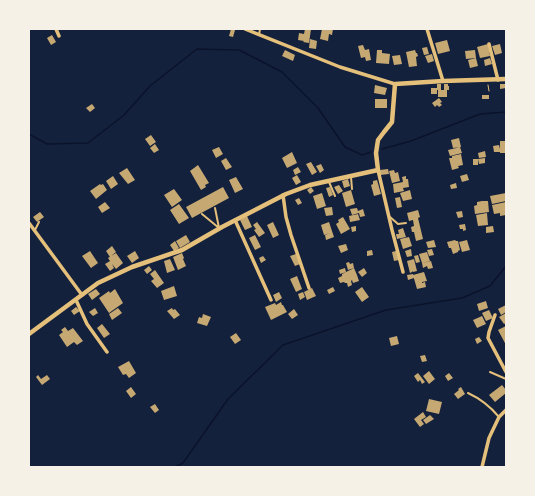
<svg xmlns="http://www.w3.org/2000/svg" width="535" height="496" font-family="Ubuntu,sans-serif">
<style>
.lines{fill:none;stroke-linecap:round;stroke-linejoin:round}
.stream{stroke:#0b132b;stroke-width:1.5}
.building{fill:#c6a872}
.path{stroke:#e5c07b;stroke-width:1}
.service{stroke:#e5c07b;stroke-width:2}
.minor{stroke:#e5c07b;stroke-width:3.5}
.tertiary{stroke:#e5c07b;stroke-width:4.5}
</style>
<rect width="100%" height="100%" fill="#14213d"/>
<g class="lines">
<path class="stream" d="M29,134l18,10 41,-1 36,-28 26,-29 47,-37 42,1 43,22 36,36 27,39 17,8 9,-3
M382,149l29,-8 69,-27 26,-2
M175,467l8,-4 45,-64 55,-54 103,-35 76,-12 28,-12 16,-20"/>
</g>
<path class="building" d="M231,29l4,1 -2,7 -4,-1z
M305,29h6l-2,14 -6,-1 1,-1 -6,-1 1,-7 5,1z
M322,29h11l-1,6 -3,-1 -1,7 -8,-2z
M52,35l4,7 -5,3 -4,-7z
M310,39l7,2 -1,8 -7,-1z
M447,40l3,11 -12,3 -3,-11z
M488,44l2,12 -10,2 -3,-11z
M500,44l2,9 -7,2 -3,-9z
M363,45l2,5 4,-1 2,11 -5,1 -1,-4 -4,1 -3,-12z
M427,47l2,7 -5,1 -2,-7z
M285,50l10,5 -2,6 -11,-5z
M377,50h5v3l8,1 -1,10 -13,-1z
M415,50l1,3h1l1,3 -2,1 1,9 -8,1 -3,-15z
M475,50l1,8 -10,1 -1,-8z
M432,54l2,7 -6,2 -3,-7z
M400,55l2,9 -8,1 -2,-9z
M476,58l2,8 -8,2 -2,-8z
M490,58l2,6 -7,2 -1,-6z
M437,84h4v6h3v-6h4v2h1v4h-2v7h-9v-7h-1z
M500,84h6v4l-6,1z
M375,85l12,3 -2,7 -11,-2z
M431,88h6v6h-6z
M482,95h7v4h-7z
M439,98l3,4 -2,1 2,2 -3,2 -2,-2 -2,2 -3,-4z
M375,99h12v9h-12z
M92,104l3,4 -5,4 -4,-4z
M151,135l5,7 -6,4 -5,-7z
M459,138l2,9 -8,1 -2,-8z
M500,141h6v12h-6v-1h-6l-1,-6 6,-1 1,4z
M155,144l4,6 -5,3 -4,-5z
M219,147l4,7 -7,4 -4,-8z
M460,147l2,6 -12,3 -2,-6z
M485,151l1,6 -7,1 -1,-5z
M292,152l5,11 -10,5 -5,-10z
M461,154l2,11 -5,1 1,2 -7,2 -3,-12h3v-2z
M226,158l6,9 -6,3 -5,-9z
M485,158v5l-6,1 -1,-5z
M473,159h5v6h-5z
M311,162l6,10 -5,3 -6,-11z
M321,164l3,6 -4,3 -4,-7z
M198,165l11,18 -4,2 1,2 -5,3 -11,-19z
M298,167l3,5 -6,3 -2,-5z
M127,168l8,12 -7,4 -9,-11z
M388,169l1,5 -9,1v-5z
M394,170l1,3 3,-1 2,9 -8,2 -3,-12z
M467,174l2,6 -7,2 -2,-6z
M297,175l4,7 -5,3 -4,-7z
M113,176l5,8 -7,5 -5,-8z
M406,176v3h2l1,8 -6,1 1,3 -10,2 -1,-9 10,-2 -1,-5z
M236,177l7,12 -8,4 -6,-13z
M348,179l2,7 -6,2 -2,-7z
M377,180l4,14 -7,2 -3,-11 2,-1v-3z
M456,183l1,5 -6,1 -1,-4z
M100,184l1,1 2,-1 4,6 -11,9 -6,-8z
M339,185l4,6 -5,3 -4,-7z
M223,187l6,11 -37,20 -6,-11z
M311,187l3,4 -4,3 -3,-4z
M330,187l3,8 -4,2 -3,-9z
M174,189l8,11 -10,7 -8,-12z
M351,190l4,14 -9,3 -4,-14z
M410,190l2,9 -9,2 -3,-8z
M322,193l4,13 -9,3 -4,-13z
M506,193v8l-14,3 -2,-8z
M400,197l2,10 -5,1 -2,-10z
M299,198l3,5 -4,2 -3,-5z
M482,201h6l1,11 -14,2 -1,-8 3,-1v-3z
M105,202l5,6 -8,5 -4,-6z
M506,202v13l-6,1v-3l-6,1 -2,-9z
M179,204l10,14 -10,6 -9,-14z
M332,207l1,8 -7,1 -2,-8z
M357,208l1,3 5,-2 2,7 -5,1 -1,-4 -7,2 -2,-6z
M418,210l2,7 -2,1 5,21 -7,2 -2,-9h-2l-1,-5 3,-1 -1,-6 -4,1 -2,-8z
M462,211l1,6 -5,1 -2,-6z
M40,212l4,5 -7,5 -4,-5z
M487,213l1,12 -10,1 -2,-11z
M358,214l2,6 -10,2 -1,-6z
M247,216l5,11 -7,3 -5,-10z
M343,217l7,12 -9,5 -5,-10 3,-2 -1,-2z
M257,222l8,11 -6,4 -5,-7 2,-1 -3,-4z
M273,222l6,13 -6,3 -6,-13z
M329,222l5,15 -8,3 -1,-5 5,-2 -6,2 -3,-10z
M465,224l1,6 -3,1v-2h-3l-1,-4z
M356,226v5l-4,1 -1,-5z
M493,226l1,6 -8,1v-6z
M403,228l3,9 -9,2 -1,-5h3l-1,-4z
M186,235l4,7 -10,6 -4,-7z
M255,235l6,12 -6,3 -6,-12z
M409,237l3,9 -9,3 -3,-10z
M434,240l2,7 -8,1 -2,-6z
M455,240l1,1h2l2,9 -2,1v1l-5,2 -2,-6h-2l-2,-6z
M467,240l3,10 -8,2 -3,-10z
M175,241l4,7 -5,3 -4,-6z
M346,244l2,6 -7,3 -3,-7z
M112,246l4,6 -6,5 -4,-6z
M411,249l1,7 -5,1 -2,-6z
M432,249l2,6 -5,1 -2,-6z
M372,250l1,5 -6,1v-5z
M90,251l8,12 -7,5 -9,-12z
M135,251l4,7 -7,5 -5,-7z
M396,251l3,9 -5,1 -2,-9z
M427,252l3,9 -8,2 -3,-9z
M116,253l7,10 -7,6 -4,-5 2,4 -4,3 -5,-7 5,-3 -2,-3z
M182,253l2,5 -1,1 3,7 -8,4 -5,-13z
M296,254l4,10 -5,2 -5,-10z
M418,255l2,7 -4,1 -2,-7z
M263,256l3,4 -5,3 -2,-5z
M170,259l5,11 -8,3 -3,-12z
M414,259l3,12 -4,1 -1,-1v1l-2,1 -3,-12z
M431,261l2,7 -5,1 -1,-3 -4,2 -1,-5z
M349,262l1,2 3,-1 1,5 -6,2 -2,-7z
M149,266l3,4 -5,4 -3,-4z
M345,268l1,4 -6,2 -1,-4z
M354,268l3,7 -6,3 6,-3 2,6 -6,2 -1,-3 -1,1 1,4 -4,2 -1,-4h-2l-1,-1 -4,1 -2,-5 4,-2v-2z
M364,268l3,5 -5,4 -4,-5z
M155,270l9,13 -7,5 -6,-7 3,-2 -4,-5z
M424,272l3,9 -5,1v1l3,-1 1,5 -9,2 -4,-14z
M413,274l1,4 -6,2 -1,-5z
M297,276l5,13 -6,3 -6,-13z
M174,286l3,10 -13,4 -3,-9z
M333,287l2,4 -6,3 -2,-4z
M362,287l7,10 -7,5 -7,-10z
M312,288l4,8 -9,4 -3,-8z
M96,289l4,5 -8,6 -4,-6z
M115,289l8,14 -14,10 -10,-15 10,-7 1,2z
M279,292l3,6 -6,4 -3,-7z
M303,292l2,5 -5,3 -2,-6z
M486,301l2,7 -9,3 -2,-7z
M281,302l1,3h1l4,7 -16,8 -6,-13 10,-4 1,2z
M506,305v7l-5,3 -3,-6z
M76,307l4,4 -6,4 -3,-4z
M95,308l3,5 -5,3 -4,-4z
M118,308l4,5 -10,7 -3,-6z
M172,308l1,2 2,-1 5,6 -6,4 -7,-8z
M294,309l4,6 -6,4 -4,-5z
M489,310l4,8 -7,3 -4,-8z
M506,313v10l-2,1 -5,-7z
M203,314l8,3 -4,9 -10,-3 2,-6 3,1z
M482,316l4,8 -9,4 -4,-8z
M102,324l8,10 -6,4 -7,-10z
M506,326v19l-8,-15z
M65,327l3,4 5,-3 10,13 -6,4 -3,-3 -7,5 -8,-12 4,-3 -2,-2z
M236,333l5,7 -6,4 -5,-7z
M397,336l2,8 -8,2 -2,-8z
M479,337l3,4 -5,3 -2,-5z
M425,355l2,6 -5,1 -2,-6z
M129,361l7,12 -7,5 -3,-4 -3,1 -5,-8z
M429,371l6,8 -6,5 -6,-8z
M418,373l7,9 -3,2 -2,-4 -2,2 -4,-6z
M449,373l4,5 -5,3 -3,-5z
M38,375l3,4 6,-4 3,4 -8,6 -6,-8z
M502,385l4,5v3l-11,9 -6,-7z
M131,387l5,7 -5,4 -5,-7z
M461,387l4,7 -7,5 -4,-5 5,-4 -1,-1z
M429,399l13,3 -3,12 -13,-3z
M155,404l4,6 -4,3 -5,-6z
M423,412l3,5 -5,3 3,4 -4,3 -6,-8z
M430,415l4,4 -8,5 -3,-4z"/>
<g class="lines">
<path class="path" d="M488,85l1,6"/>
<path class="service" d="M259,35l1,-6
M351,177l1,12
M329,182l6,14
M202,214l17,14 -4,-20
M390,217l8,7 8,-1
M35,230l4,-8
M490,372l16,7
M468,393c13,6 22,13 31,24"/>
<path class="minor" d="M56,29l3,7
M245,29l95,38 55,17
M427,29l16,52
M489,44l9,36
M378,170l14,60 11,42
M283,195l3,22 5,18 18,53
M235,220l36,80
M29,223l53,72
M76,300l11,24 20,28
M495,315l-6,17 -1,6 18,34
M482,467l7,-29 10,-21 7,-7"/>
<path class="tertiary" d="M29,334l69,-51 34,-16 50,-17 40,-23 64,-33 24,-9 68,-15 -2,-17 2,-13 6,-8 8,-10 3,-38 48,-3 63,-2"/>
</g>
<rect width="535" height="496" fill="none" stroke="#f6f1e7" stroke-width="60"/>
</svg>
